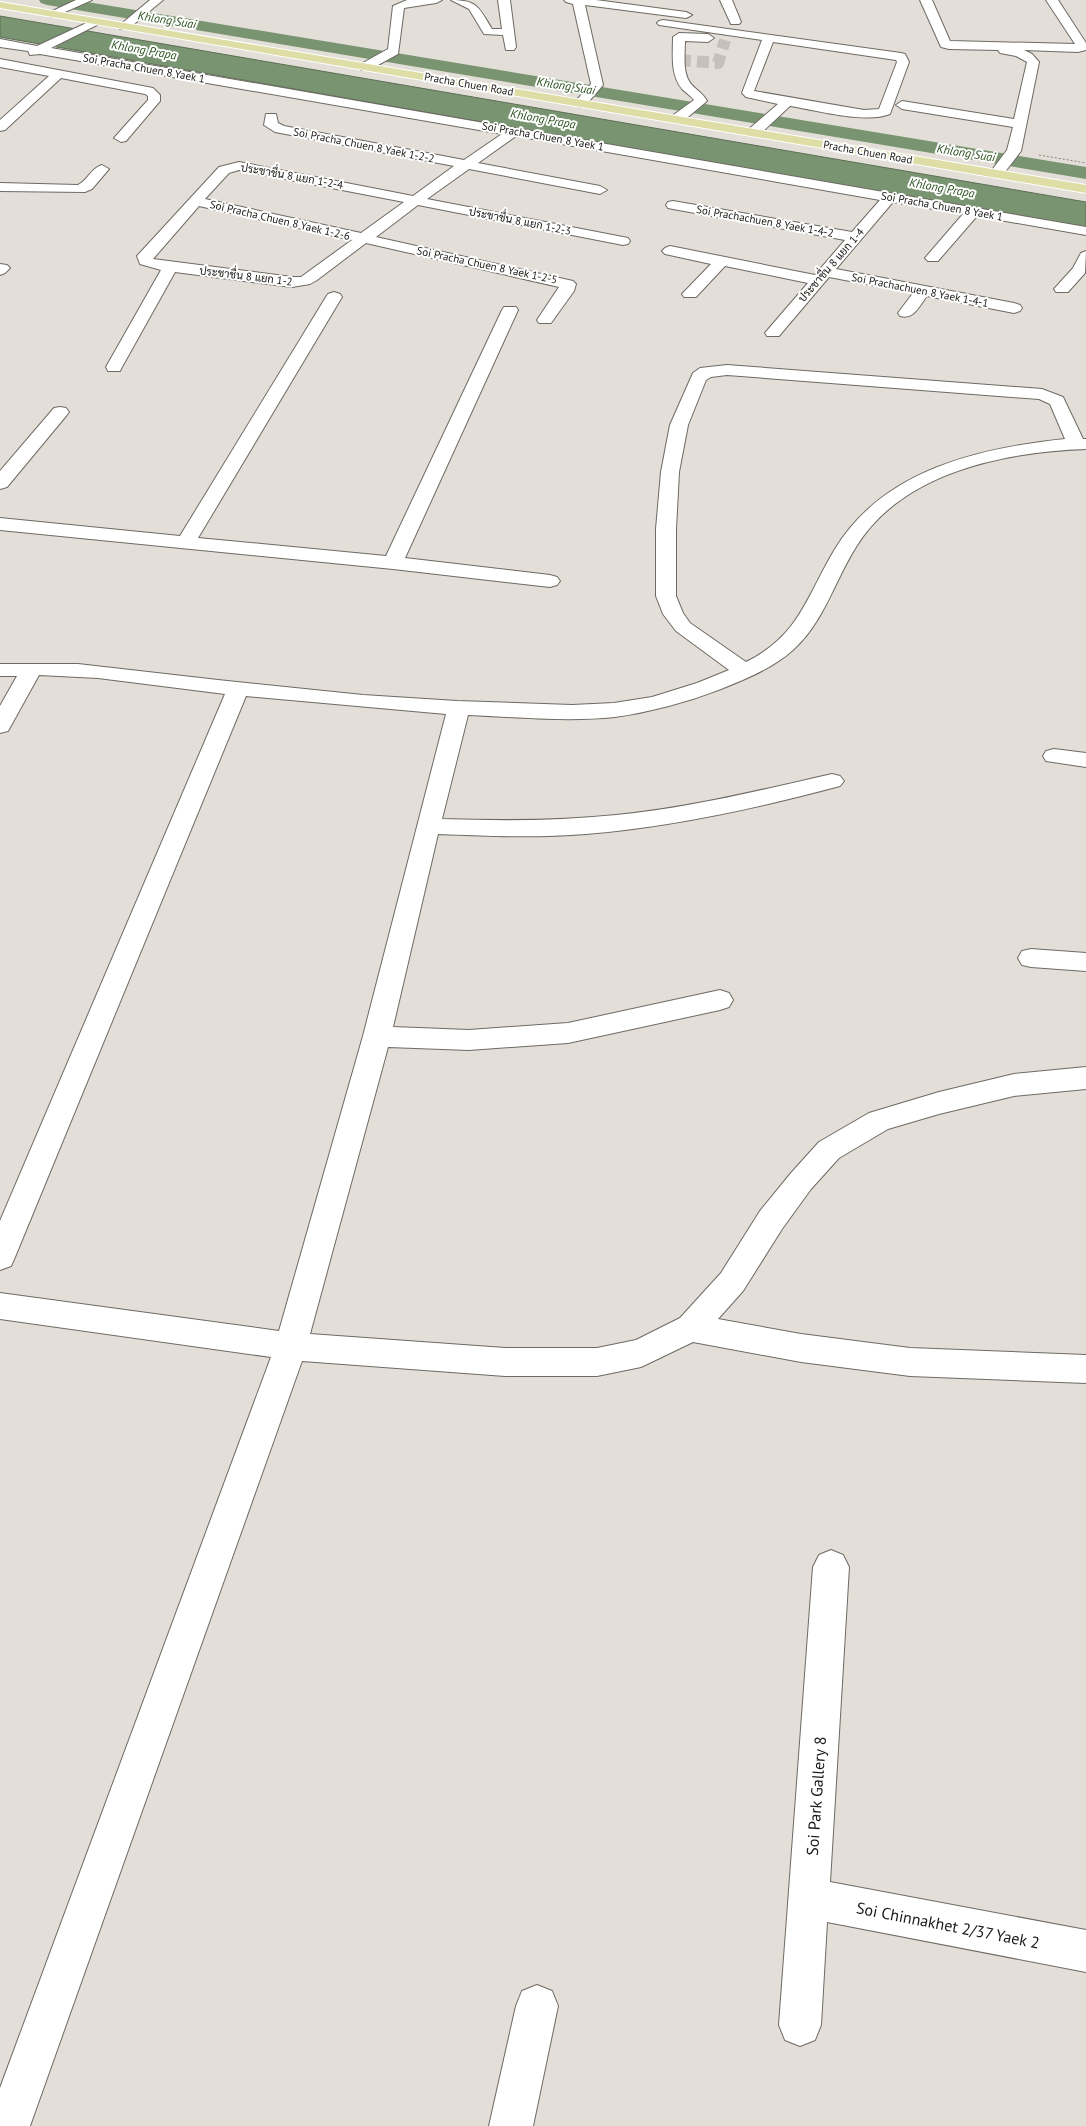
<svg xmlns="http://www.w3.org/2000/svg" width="1086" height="2126" font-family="'PT Sans',Sarabun,sans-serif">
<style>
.water{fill:#799471;stroke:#5c6f55}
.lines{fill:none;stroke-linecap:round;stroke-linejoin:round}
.canal{fill:#799471;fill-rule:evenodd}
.minor-tunnel{stroke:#c5c0ba;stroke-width:12;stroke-dasharray:12 6;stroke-linecap:butt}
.minor-casing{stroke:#6e6a63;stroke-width:2}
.major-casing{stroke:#fff;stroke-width:2}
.path{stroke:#86827d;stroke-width:1;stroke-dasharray:2 2;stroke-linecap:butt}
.minor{fill:#fff;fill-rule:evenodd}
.major{fill:#dddda5;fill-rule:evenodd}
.labels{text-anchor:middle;stroke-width:4;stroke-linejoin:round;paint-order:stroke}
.far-street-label{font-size:11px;fill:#191815;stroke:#fff}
.far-water-label{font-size:12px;font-style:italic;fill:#2b511e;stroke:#fff}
.near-street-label{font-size:16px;fill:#191815;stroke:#fff}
</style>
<rect width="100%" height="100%" fill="#e3ded7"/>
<path class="water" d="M0,16l1086,186v27l-1086,-192z"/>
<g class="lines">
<path class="canal" d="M39,0h36l1011,167v12l-1039,-174 -6,-2z"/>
<path class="minor-tunnel" d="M679,60l39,3 7,-23"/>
<g class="minor-casing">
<path id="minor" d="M76,0h16l-36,16 -4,1 -6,-3z
M150,0h13l-35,29h-8l-2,-2 2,-2z
M407,0h35l-6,3 -32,5 -6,46 -29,16h-8l-2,-3 2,-3 27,-15 5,-43z
M451,0c27,0 28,8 41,29h10l-4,-29h12l6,47 -2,3h-8l-3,-15 -19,-1 -15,-25z
M564,0h32l90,12 6,3 -6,3 -101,-13 18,80 -18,21 -5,1 -6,-4 17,-19 -18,-80 -7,-2z
M720,0h12l9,22 -2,2h-8z
M920,0h12l18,41 125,3 -29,-44h12l28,43v7l-8,2 -54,-2 8,4 7,8 -18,89 -20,26h-10l-2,-3 18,-24 6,-23 -111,-18 -6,-4 6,-4 112,18 13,-57 -11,-6 -16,-3 -2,-3 -49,-1 -8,-2z
M95,19l6,3 -2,2 -48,24 1035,179v8l-109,-19 -39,45h-10l-3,-3 38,-44 -70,-12 -57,67 178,34 6,2 2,3 -2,3 -6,2 -87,-17c-8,10 -13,24 -27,20l-2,-3 15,-20 -84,-16 -50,59h-12l-2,-3 43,-50 -83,-17 -29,31h-12l-2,-3 29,-30 -46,-10 -3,-3 3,-3 5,-2 145,29 30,-35 -172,-31 -5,-1 -2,-3 2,-3 5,-1 179,31 28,-32 -364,-64 -38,27 122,23 7,4 -7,4 -131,-25 -42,30 196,38 5,1 2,3 -2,3 -5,1 -205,-40 -42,32 197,44 3,3 -2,7 -23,32h-12l-2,-3 22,-33 -193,-44 -49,37 -7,4 -18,3 -117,-15 -53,95 -2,4h-12l-2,-4 55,-97 -21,-6 -3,-8 82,-89 20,-5 174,34 41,-30 -179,-34 -11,-7 2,-11h10l2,9 6,3 180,34 38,-26 -462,-80 -10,1 -2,-4 -28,-4v-8l37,7zM239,170l165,32 -43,31 -156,-34 24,-26zM199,206l153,34 -51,37h-9l-139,-18z
M663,20l238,33 4,1 4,8 -19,52c-24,10 -74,-4 -100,-8l-31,29 -5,1 -7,-4 2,-3 29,-25 -32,-7 -4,-4 20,-53 -103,-15 -2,-2 2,-2zM773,42l123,18 1,2 -18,47 -15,1 -110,-19z
M679,33l29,1 6,4 -6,4 -23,-1c0,13 -3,32 6,43 5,6 12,9 16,17l-25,21 -5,1 -6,-4 1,-3 22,-16c-3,-4 -8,-7 -12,-11 -12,-15 -9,-35 -9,-52z
M0,59l153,29 7,7v6l-34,40 -5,1 -7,-4 34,-38v-4l-3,-2 -84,-16 -56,52 -5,1v-11l49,-44 -49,-9z
M102,165l7,4 -17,20 -7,3 -85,-1v-8l78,2c10,-5 13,-17 24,-20z
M1086,251l-1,22 -17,19h-12l-2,-3 19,-21 8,-15z
M0,264l7,1 3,3 -5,5 -5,2z
M334,292l6,2 2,3 -144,241 188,18 116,-246 2,-3h12l2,3 -113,248 145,17 7,2 3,4 -3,4 -7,2 -157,-18 -393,-39v-12l180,18 146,-239 2,-3z
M727,365l315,24 21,8 20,42h3v10c-82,3 -184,23 -230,98 -22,35 -32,75 -63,103 -20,18 -47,29 -72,39 -34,13 -70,23 -106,28 -48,5 -98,0 -147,-2l-26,104c58,2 116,2 174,-4 73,-7 145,-25 216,-41l8,2 4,5 -4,5c-82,22 -168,41 -254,48 -49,4 -99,2 -148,0l-45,193 76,3 99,-7 152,-33 9,3 4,7 -4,7 -9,3 -152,33 -99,7 -81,-3 -78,287 195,14h92l39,-8 44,-22 41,-45 39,-62 31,-38 28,-31 50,-29 70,-21 75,-18 72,-7v22l-72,7 -75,18 -51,15 -49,29 -28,31 -29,40 -39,62 -25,28 83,15 109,14 176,7v28l-176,-7 -109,-14 -108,-20 -52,25 -44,9h-92l-203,-15 -272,765h-30v-38l271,-731 -271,-38v-26l279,38 84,-295 83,-322 -200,-18 -231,561 -4,9 -11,4v-49l225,-527 -127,-16 -59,-3 -31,56 -8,2v-27l17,-30h-17v-12h78l140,16 145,15 94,6 115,4 42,-2 38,-6 45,-14 32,-13 -53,-39 -13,-17 -7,-18v-67l5,-57 9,-47 23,-52 7,-5zM727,375l312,24 11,5 15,35c-86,9 -182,31 -230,110 -29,48 -35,86 -89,113l-56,-39 -7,-10 -7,-17v-67l3,-57 9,-47 18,-45 5,-3z
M60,407l6,1 3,4 -3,4 -59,71 -7,2v-18l54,-63z
M1054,749l32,4v14l-40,-6 -3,-5 3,-5z
M1031,949l55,4v18l-55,-4 -9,-2 -4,-7 4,-7z
M831,1550l12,5 6,12 -19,315 256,48v42l-259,-50 -6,103 -6,15 -15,6 -15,-6 -6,-15 34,-458 6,-12z
M537,1985l15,6 6,15 -25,120h-44l27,-120 6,-15z"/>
</g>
<g class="major-casing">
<path id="major" d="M0,2l1086,183v8l-1086,-185z"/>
</g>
<path class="path" d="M1039,155l47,8"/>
<use href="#minor" class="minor"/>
<use href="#major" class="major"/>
</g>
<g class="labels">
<g class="far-street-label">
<text transform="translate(144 68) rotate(10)" y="4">Soi Pracha Chuen 8 Yaek 1</text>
<text transform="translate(469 84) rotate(10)" y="4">Pracha Chuen Road</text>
<text transform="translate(543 136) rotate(10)" y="4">Soi Pracha Chuen 8 Yaek 1</text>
<text transform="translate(364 145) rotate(11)" y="4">Soi Pracha Chuen 8 Yaek 1-2-2</text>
<text transform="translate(868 152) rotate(10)" y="4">Pracha Chuen Road</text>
<text transform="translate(292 176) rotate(10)" y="4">ประชาชื่น 8 แยก 1-2-4</text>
<text transform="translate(942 206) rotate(10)" y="4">Soi Pracha Chuen 8 Yaek 1</text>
<text transform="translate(280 220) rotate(13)" y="4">Soi Pracha Chuen 8 Yaek 1-2-6</text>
<text transform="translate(520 221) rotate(11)" y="4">ประชาชื่น 8 แยก 1-2-3</text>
<text transform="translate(765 221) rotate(10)" y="4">Soi Prachachuen 8 Yaek 1-4-2</text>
<text transform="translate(487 265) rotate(12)" y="4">Soi Pracha Chuen 8 Yaek 1-2-5</text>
<text transform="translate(831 265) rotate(-49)" y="4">ประชาชื่น 8 แยก 1-4</text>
<text transform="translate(246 276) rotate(7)" y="4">ประชาชื่น 8 แยก 1-2</text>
<text transform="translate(920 290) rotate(11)" y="4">Soi Prachachuen 8 Yaek 1-4-1</text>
</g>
<g class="far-water-label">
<text transform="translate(167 20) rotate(9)" y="4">Khlong Suai</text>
<text transform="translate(144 50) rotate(10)" y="4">Khlong Prapa</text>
<text transform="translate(566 86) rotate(9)" y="4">Khlong Suai</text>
<text transform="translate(543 119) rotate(10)" y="4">Khlong Prapa</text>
<text transform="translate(966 153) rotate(9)" y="4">Khlong Suai</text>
<text transform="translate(942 188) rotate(10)" y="4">Khlong Prapa</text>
</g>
<g class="near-street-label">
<text transform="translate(816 1796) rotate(-86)" y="6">Soi Park Gallery 8</text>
<text transform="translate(948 1925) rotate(11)" y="6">Soi Chinnakhet 2/37 Yaek 2</text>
</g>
</g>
</svg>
